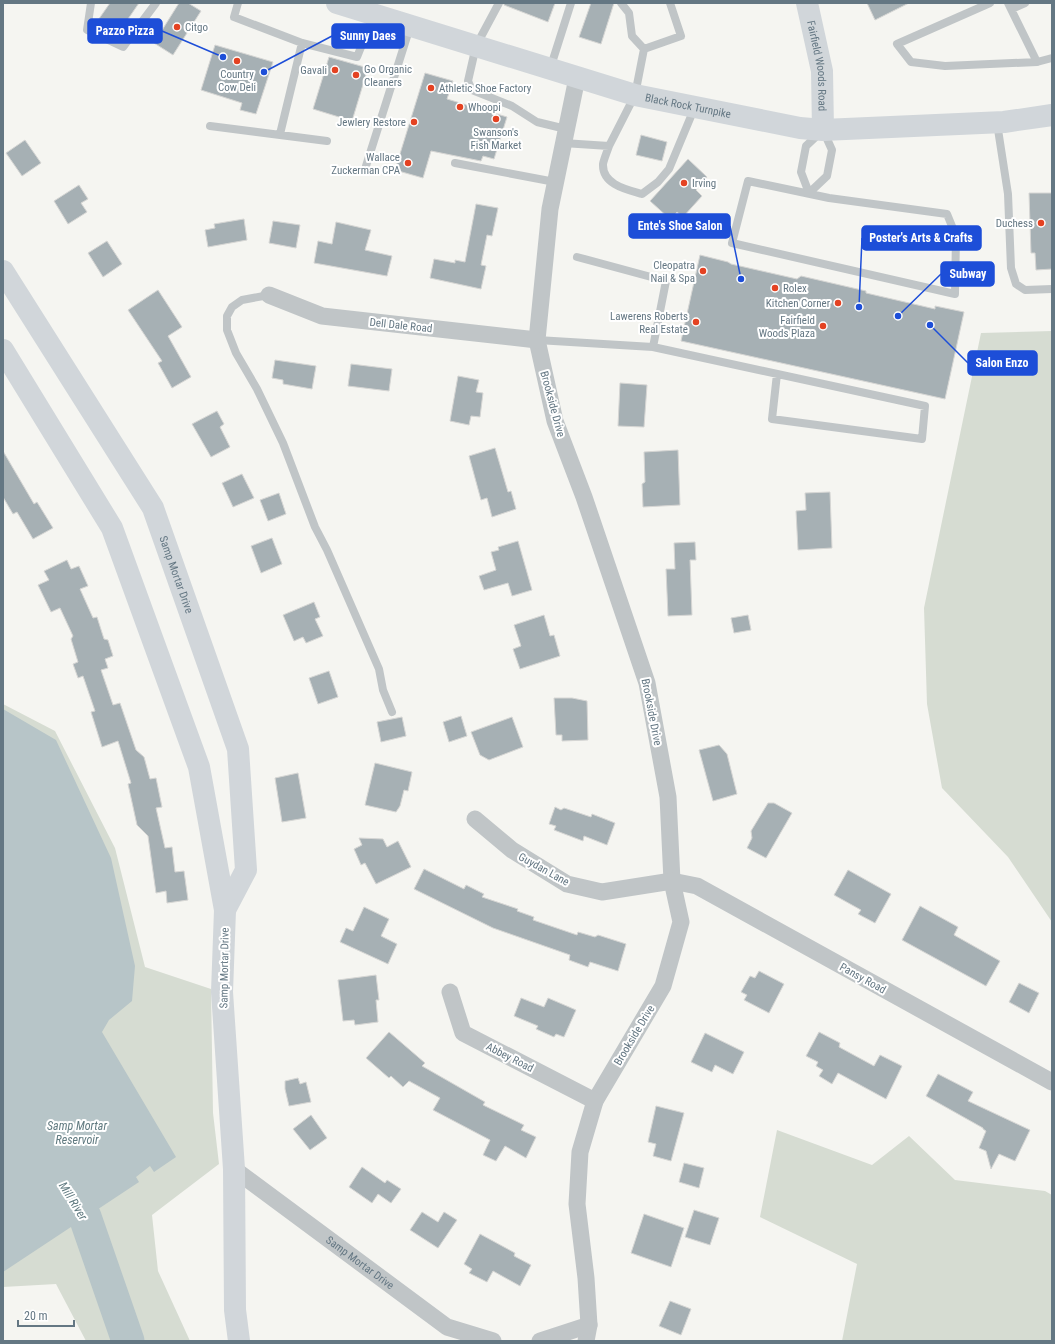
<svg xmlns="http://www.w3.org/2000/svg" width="1055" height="1344" font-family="'Roboto Condensed',sans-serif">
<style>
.green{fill:#d6dcd2}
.water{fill:#b7c5c8}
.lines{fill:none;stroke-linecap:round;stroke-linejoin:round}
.river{stroke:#b7c5c8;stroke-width:33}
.building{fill:#a6b0b4;stroke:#d6d6d4}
.service{stroke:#c0c5c7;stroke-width:8}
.minor{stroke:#c0c5c7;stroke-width:17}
.secondary{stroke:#d1d6da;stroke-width:22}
.primary{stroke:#d1d6da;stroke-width:22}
.poi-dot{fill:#e44222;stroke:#fff;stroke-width:1.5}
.labels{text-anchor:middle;stroke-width:4;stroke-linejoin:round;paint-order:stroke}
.poi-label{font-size:11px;fill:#647783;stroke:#fff;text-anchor:end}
.street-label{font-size:11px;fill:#647783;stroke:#fff}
.water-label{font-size:12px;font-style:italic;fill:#5f797f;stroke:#fff}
.leader{fill:none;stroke:#1d4ed8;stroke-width:1.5}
.callout-dot{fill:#1d4ed8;stroke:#fff;stroke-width:1.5}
.callout{fill:#1d4ed8;stroke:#1d4ed8;stroke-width:1.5}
.callout-label{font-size:12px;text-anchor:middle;font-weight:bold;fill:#fff}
</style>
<rect width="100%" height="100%" fill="#f5f5f1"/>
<path class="green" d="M1052,331v591l-44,-65 -66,-69 -15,-84 -3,-96 57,-275z
M3,704l52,27 60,117 30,119 66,22 2,124 6,51 -67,51 6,56 32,70h-104l-30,-57 -53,3z
M777,1130l95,35 37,-29 46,44 90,11 7,4v146h-210l15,-77 -97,-47z"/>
<path class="water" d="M3,709l53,31 55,118 24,108 -3,35 -23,19 -7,12 74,125 -22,15 -4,-6 -14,11 3,5 -136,90z"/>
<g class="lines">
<path class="river" d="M85,1217l43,124"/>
</g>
<path class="building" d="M110,3h29l-22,32 -21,-12z
M179,3h9l13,8 -28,44 -19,-12z
M504,3h51l-7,19 -44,-17z
M591,3h23l-13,41 -22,-7z
M867,3h42l-34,17z
M215,45l58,17 -17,52 -16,-4 2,-7 -41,-13z
M329,57l39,11 -16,53 -39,-12z
M425,73l28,8 -6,18 60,18 -13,42 -11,-3 -2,5 -50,-10 -8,27 -28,-8z
M641,135l26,7 -5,19 -26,-6z
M25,140l16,23 -19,13 -16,-23z
M688,159l19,18 -11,13 6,6 -19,21 -6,-5 -7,7 -20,-18z
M79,185l9,14 -7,4 6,9 -19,12 -14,-23z
M1029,193h23v76l-16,1 -1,-17h-4z
M476,204l22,4 -6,28 -5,-1 -6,30 5,1 -5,23 -51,-11 4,-19 21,4v-3l10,2z
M244,219l3,21 -39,7 -3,-17 10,-2 -1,-4z
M273,221l27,4 -4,23 -27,-5z
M336,222l35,8 -6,20 27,6 -5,20 -73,-13 4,-22 14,3z
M107,241l15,23 -19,13 -15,-24z
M700,255l28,7 3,2 66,15 4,-3 65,15v2l69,16v-3l29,6 -19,87 -264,-58z
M158,290l24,37 -14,9 23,41 -19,11 -14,-25 4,-2 -34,-51z
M275,360l41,6 -4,23 -29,-5v-4l-11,-2z
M351,364l41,5 -3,22 -41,-5z
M458,376l21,4 -3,12 7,1 -3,24 -9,-1 -2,9 -19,-4z
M620,383l27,2 -3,42 -26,-1z
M217,411l7,13 -4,3 10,20 -19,10 -19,-33z
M495,448l13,44 3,-1 5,18 -24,8 -5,-19 -6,2 -12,-44z
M678,450l2,55 -37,2 -1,-23 3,-2 -1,-30z
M3,451l31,53 3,-2 16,26 -20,11 -16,-27 -4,2 -10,-17z
M242,474l12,24 -21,9 -11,-24z
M830,492l2,56 -34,2 -2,-39 10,-1 -1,-17z
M279,493l7,21 -18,7 -8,-21z
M272,538l10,26 -21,9 -10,-27z
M518,541l14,49 -20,6 -4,-13 -24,7 -5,-14 17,-6 -5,-18 8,-2 -1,-3z
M695,542l1,18h-6l2,55 -24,1 -2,-47h9l-1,-26z
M67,560l4,9 8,-3 9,20 -8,3 13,29 4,-1 7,22 4,1 5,16 -8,3 3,9 -7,2 12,35 7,-2 16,47 8,7 6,22 6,-1 6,29 -6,1 9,40 7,-1 3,25 9,-1 4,29 -21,3 -1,-12 -10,2 -8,-57 -11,-11 -9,-41 3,-1 -13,-42 -16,6 -11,-35 4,-1 -12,-35 -5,2 -5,-14 5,-2 -7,-23 2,-3 -13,-28 -9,4 -13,-27 11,-5 -5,-9z
M314,602l6,15 -5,2 8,17 -17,7 -3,-6 -9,4 -11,-26z
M544,615l6,21 4,-1 6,21 -40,13 -7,-20 8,-3 -7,-21z
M748,615l3,15 -17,3 -3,-15z
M329,671l9,26 -20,7 -9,-26z
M554,698h18l15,3 1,39 -26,1v-6h-6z
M461,716l6,20 -18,6 -6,-20z
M402,717l4,19 -25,6 -4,-20z
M512,717l11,30 -34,13 -9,-5 -9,-23z
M719,745l8,9 10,40 -24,7 -14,-51z
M375,763l37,9 -4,19 -4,-1 -4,16 -4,6 -31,-7z
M298,773l8,45 -24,4 -7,-44z
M768,803h6l18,10 -26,45 -19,-10 5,-10 -1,-7z
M555,807l6,3 3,-2 27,9 1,-3 23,9 -8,22 -23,-9 -1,5 -29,-11 2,-4 -7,-2z
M359,838l24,1 4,8 11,-6 13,26 -35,17 -11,-21 -4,2 -7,-16 8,-4z
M424,869l40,20 2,-4 18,9 -2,3 36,12 -1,2 17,6 -1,3 44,15 1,-3 17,5 3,-2 28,9 -8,27 -28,-9 -2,5 -19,-7 1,-5 -77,-27 -79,-39z
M848,870l43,24 -16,29 -17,-9 3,-4 -27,-15z
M920,906l38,21 -4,8 46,26 -14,25 -84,-46z
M364,907l25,12 -8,17 16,8 -9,20 -48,-22 6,-14 7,3z
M759,971l25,13 -15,29 -25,-13 3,-5 -6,-3 9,-16 5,2z
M376,975l3,25h-3l2,22 -23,3 -1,-5 -11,1 -5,-41z
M1019,983l20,10 -10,20 -20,-11z
M521,998l23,9 4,-9 28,12 -12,27 -8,-3 -2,3 -18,-8 2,-3 -24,-10z
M389,1032l36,31 -3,3 63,36 -2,3 41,20 -3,5 15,7 -10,21 -21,-12 -9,15 -13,-6 7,-15 -57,-30 7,-12 -31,-17 -6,6 -12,-11 -2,2 -23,-20z
M819,1032l21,11 -1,4 35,19 6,-11 22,11 -16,33 -48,-26 -6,11 -13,-8 4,-6 -7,-4 2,-4 -12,-6z
M705,1033l39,19 -11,22 -18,-9 -3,7 -21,-10z
M938,1074l35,18 -5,9 62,29 -15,31 -16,-7 -8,15 -5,-18 -7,-3 7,-17 -3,-2v-1l-57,-32z
M298,1078l2,6 6,-2 5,20 -22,4 -4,-17v-8z
M656,1106l28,7 -13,48 -18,-5 3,-12 -8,-2z
M311,1115l16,23 -17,12 -17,-21z
M684,1163l20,5 -5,20 -20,-6z
M362,1167l23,16 2,-3 14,9 -10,14 -13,-9 -6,9 -23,-16z
M694,1210l25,8 -9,27 -25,-8z
M422,1212l16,10 6,-10 13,8 -19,28 -28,-18z
M644,1214l40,14 -13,39 -40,-14z
M480,1234l35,19 -1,3 17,9 -11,21 -27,-15 -6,11 -18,-9 3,-4 -8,-5z
M670,1301l21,8 -10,26 -22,-9z"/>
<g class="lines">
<path class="service" d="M91,3l-4,27 36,17 33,-44
M238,3l-4,14 68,26 55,14 17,-42
M499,3l-23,43 -8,35 4,9 40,16 25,16 29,7
M621,3l8,10 3,23 12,13
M990,3l-93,41 14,18 34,4 92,-4
M1008,3l29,59 15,-4
M1012,9l13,-6
M550,69l21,-66
M997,123l11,71 3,74 5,16 9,6 27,-1
M210,126l117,15
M823,130l9,20 -5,26 -18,17 -8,-21 5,-26z
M280,134l22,-91
M563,143l46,3 26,-51 9,-46 37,-13 -11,-33
M609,146c-2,6 -5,13 -6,18 -1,21 25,26 39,30l16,-12 11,-13 25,-60
M455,163l100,19
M366,166l44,-139
M748,181l81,17 118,16 9,22 -1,58 -223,-51z
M577,257l89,24 -13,66
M269,295l-27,5 -10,7 -5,9v14l9,23 21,36 26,54 32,84 12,23 52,119 4,21 9,22
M537,340l116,7 272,59 -3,33 -150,-20 5,-45"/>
<g class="minor">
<path d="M577,78l-27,131 -13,131 18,81 29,76 63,186 21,114 4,84 9,41 -18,64 -68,115 -15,51 -3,52 9,74 3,47 -3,16"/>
<path d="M269,295l53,21 215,24"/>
<path d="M475,819l37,31 55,34 35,8 70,-11 25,5 355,196"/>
<path d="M450,992l13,41 132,68"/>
<path id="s1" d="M234,1169l213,158 46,14"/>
<path d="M540,1341l49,-16"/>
</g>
<g class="secondary">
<path id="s2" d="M807,3l15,68 1,59"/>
<path id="s3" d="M3,271l150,237 85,241 8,121 -21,40"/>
<path d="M3,350l109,178 87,239 26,143 -3,82 12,177 1,141 4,31"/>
</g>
<path class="primary" id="s4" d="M337,3l298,92 165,33 23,2 181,-8 48,-7"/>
</g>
<g class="poi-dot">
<circle cx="177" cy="27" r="4"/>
<circle cx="237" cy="61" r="4"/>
<circle cx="335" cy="70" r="4"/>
<circle cx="356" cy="75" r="4"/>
<circle cx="431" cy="88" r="4"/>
<circle cx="460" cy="107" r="4"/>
<circle cx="496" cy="119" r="4"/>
<circle cx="414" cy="122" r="4"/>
<circle cx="408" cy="163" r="4"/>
<circle cx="684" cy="183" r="4"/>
<circle cx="1041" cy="223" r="4"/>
<circle cx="703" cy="271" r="4"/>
<circle cx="775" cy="288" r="4"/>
<circle cx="838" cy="303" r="4"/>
<circle cx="696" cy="322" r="4"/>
<circle cx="823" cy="326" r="4"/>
</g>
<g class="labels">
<g class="poi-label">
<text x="185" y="31" text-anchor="start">Citgo</text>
<text x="364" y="73" text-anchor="start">Go Organic<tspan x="364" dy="13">Cleaners</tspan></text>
<text x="327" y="74">Gavali</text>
<text x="237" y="78" text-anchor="middle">Country<tspan x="237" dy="13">Cow Deli</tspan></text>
<text x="439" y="92" text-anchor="start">Athletic Shoe Factory</text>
<text x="468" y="111" text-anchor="start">Whoopi</text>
<text x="406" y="126">Jewlery Restore</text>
<text x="496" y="136" text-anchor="middle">Swanson's<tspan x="496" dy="13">Fish Market</tspan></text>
<text x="400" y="161">Wallace<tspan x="400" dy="13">Zuckerman CPA</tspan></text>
<text x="692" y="187" text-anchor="start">Irving</text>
<text x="1033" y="227">Duchess</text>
<text x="695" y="269">Cleopatra<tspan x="695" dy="13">Nail &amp; Spa</tspan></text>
<text x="783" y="292" text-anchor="start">Rolex</text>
<text x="830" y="307">Kitchen Corner</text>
<text x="688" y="320">Lawerens Roberts<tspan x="688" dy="13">Real Estate</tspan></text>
<text x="815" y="324">Fairfield<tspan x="815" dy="13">Woods Plaza</tspan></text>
</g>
<g class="street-label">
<text dy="4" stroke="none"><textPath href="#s2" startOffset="64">Fairfield Woods Road</textPath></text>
<text dy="4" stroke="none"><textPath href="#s4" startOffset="366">Black Rock Turnpike</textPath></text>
<text transform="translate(401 325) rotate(6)" y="4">Dell Dale Road</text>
<text transform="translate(553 404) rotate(75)" y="4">Brookside Drive</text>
<text dy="4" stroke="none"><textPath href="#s3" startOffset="351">Samp Mortar Drive</textPath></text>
<text transform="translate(652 712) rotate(79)" y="4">Brookside Drive</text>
<text transform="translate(544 869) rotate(29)" y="4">Guydan Lane</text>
<text transform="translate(224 968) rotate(-89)" y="4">Samp Mortar Drive</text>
<text transform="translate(863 978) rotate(29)" y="4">Pansy Road</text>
<text transform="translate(634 1035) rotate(-59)" y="4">Brookside Drive</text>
<text transform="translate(510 1057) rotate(27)" y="4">Abbey Road</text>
<text dy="4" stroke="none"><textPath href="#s1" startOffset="157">Samp Mortar Drive</textPath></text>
</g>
<g class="water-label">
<text x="77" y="1130">Samp Mortar<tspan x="77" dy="14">Reservoir</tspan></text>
<text transform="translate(73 1201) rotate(58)" y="4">Mill River</text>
</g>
</g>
<path class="leader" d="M223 57L162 31M264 72L332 36M741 279L730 226M859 307L862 238M898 316L941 274M930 325L968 363"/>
<g class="callout-dot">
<circle cx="223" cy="57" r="4"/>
<circle cx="264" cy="72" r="4"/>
<circle cx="741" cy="279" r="4"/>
<circle cx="859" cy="307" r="4"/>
<circle cx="898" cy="316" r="4"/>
<circle cx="930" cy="325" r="4"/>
</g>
<g class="callout">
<rect x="88" y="19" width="74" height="24" rx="4"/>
<rect x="332" y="24" width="72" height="24" rx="4"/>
<rect x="629" y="214" width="101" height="24" rx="4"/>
<rect x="862" y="226" width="119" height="24" rx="4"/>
<rect x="941" y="262" width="53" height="24" rx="4"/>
<rect x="968" y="351" width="69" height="24" rx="4"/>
</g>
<g class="callout-label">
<text x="125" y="35">Pazzo Pizza</text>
<text x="368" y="40">Sunny Daes</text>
<text x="680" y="230">Ente's Shoe Salon</text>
<text x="921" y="242">Poster's Arts &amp; Crafts</text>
<text x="968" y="278">Subway</text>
<text x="1002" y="367">Salon Enzo</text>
</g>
<rect width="1055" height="1344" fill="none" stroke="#647783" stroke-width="8"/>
<path d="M18 1320v6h56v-6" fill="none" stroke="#647783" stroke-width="2"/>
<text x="24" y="1320" font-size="12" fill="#647783" stroke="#ffffff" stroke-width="3" paint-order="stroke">20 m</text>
</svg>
